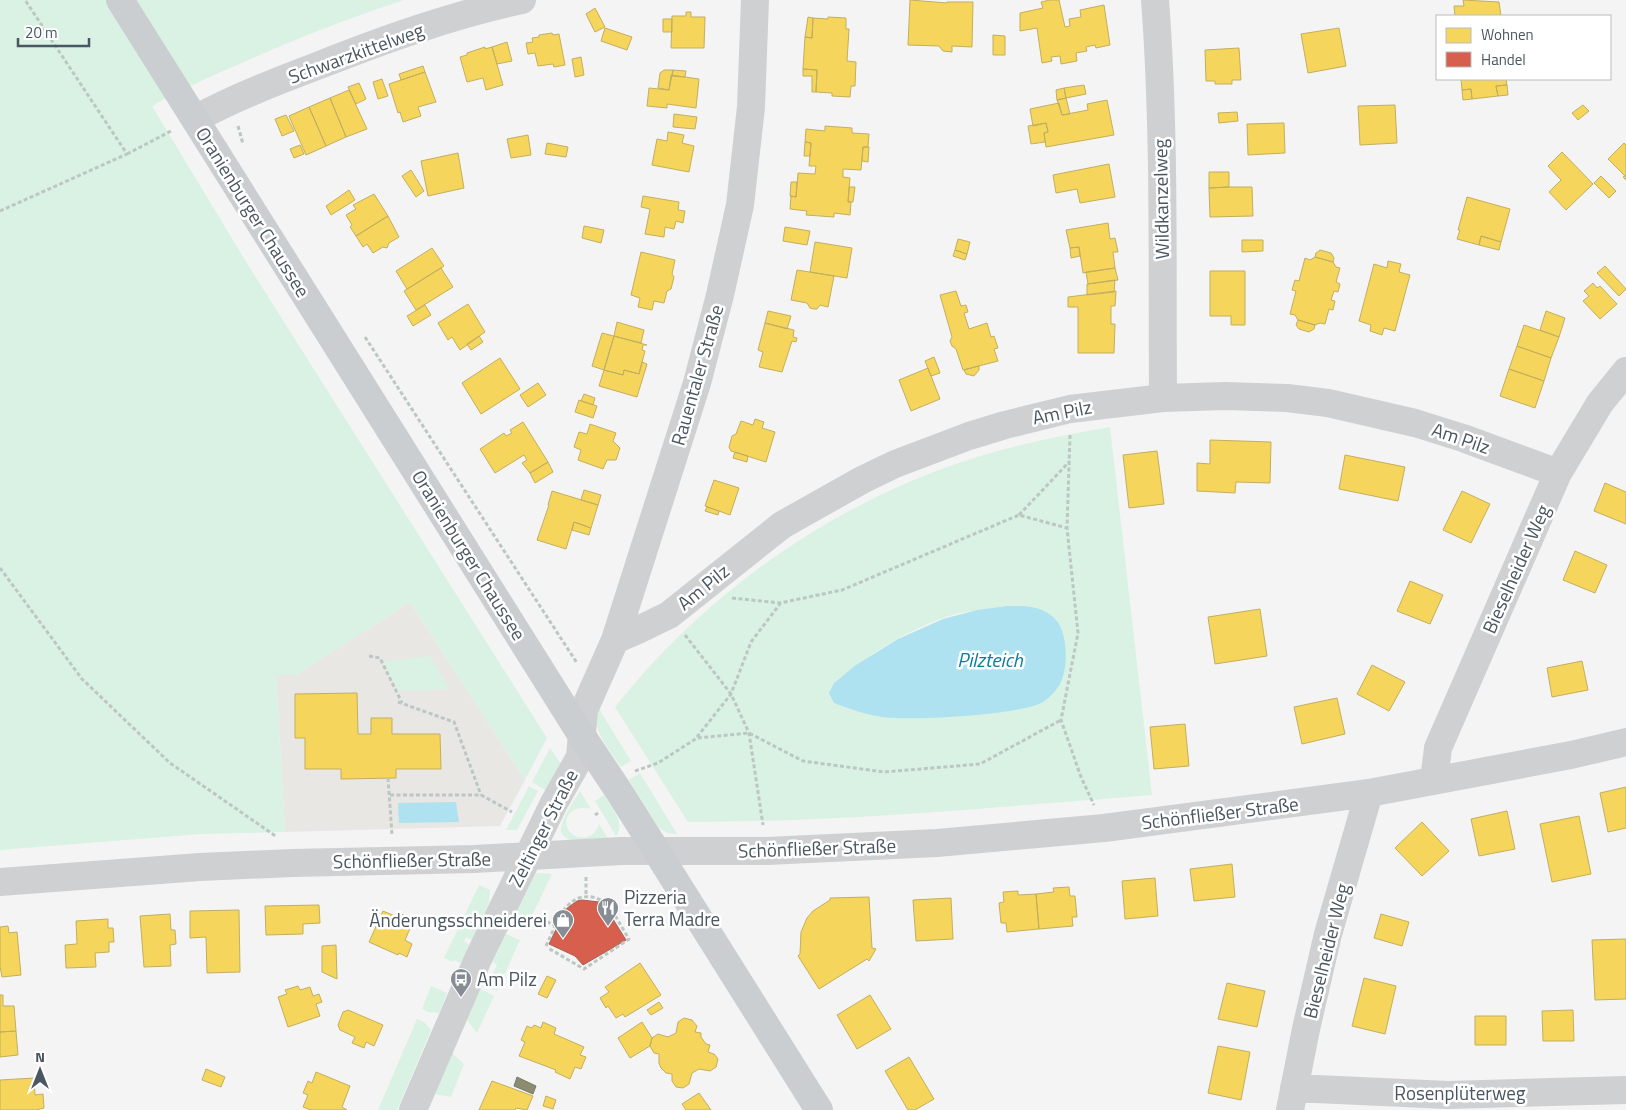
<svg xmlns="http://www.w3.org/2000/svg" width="1626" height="1110" font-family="'Titillium Web',sans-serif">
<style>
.commercial{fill:#e8e7e3}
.green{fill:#d9f2e3;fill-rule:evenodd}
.water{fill:#aee2f0}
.homes{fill:#f6d55c;stroke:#c2af5e}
.shops{fill:#d6604d;stroke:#ac5d53}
.industry{fill:#8c8c6e;stroke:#787c6a}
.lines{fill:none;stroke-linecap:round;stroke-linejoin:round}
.path{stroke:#bcc7c4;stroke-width:3;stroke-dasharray:4 2.5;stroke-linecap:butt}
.minor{stroke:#ced0d2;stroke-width:28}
.major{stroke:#caced1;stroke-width:28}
.labels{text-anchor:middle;stroke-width:5;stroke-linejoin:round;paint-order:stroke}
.street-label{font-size:19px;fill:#4a5661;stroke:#fff}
.poi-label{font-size:19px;fill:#4a5661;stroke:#fff;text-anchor:start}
.water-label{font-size:20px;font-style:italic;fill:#0c7c9b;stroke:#fff}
</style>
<rect width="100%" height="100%" fill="#f4f4f4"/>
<path class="commercial" d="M410,602l115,178 -25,46 -215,6 -9,-157h20z"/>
<path class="green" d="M0,0h404c-58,19 -114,41 -169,66 -28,12 -57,25 -83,40l96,159 299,473 -22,42 -115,-178 -114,73h-20l9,157 -84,2 -201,16z
M1110,427l42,368c-155,12 -309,27 -464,27l-73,-115c91,-115 219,-205 359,-249 44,-14 90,-23 136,-31zM1007,606l-173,77c32,-26 69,-51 109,-65 20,-7 42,-9 64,-12z
M430,656l19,33 -51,2 -16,-29z
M599,709l32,52 -10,6c-9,-14 -33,-41 -22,-58z
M550,748l11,16 -14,27 -15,-9z
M640,773l37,61 -9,-1 -9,-5 -30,-48z
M529,786l9,5 -21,39h-11z
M580,791l11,18c-13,-5 -30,5 -23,20 4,9 18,11 25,5 3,-3 5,-7 6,-10l10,16c-12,1 -56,8 -47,-17 4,-11 12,-22 18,-32z
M604,795c7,12 22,28 12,41l-21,-35z
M536,873l16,1 -27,56 -14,-7z
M479,885l11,5 -1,13 -17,37 -6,-3 -2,4 5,3 -8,19 -7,-3 -1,2 -9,-4z
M506,934l14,6 -23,51 -10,-4 10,-22 -4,-3z
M431,986l16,7 -8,20 -11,-1 -6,-3z
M480,989l14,7 -17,37 -10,-13z
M417,1019l7,3 7,8 -34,80h-19z
M452,1053l12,11 -13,33 -16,-3z"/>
<path class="water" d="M1007,606c19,0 35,-1 49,14 12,13 12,47 5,62 -3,7 -12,16 -18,20 -22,13 -133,19 -161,15 -17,-3 -33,-8 -48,-14l-5,-10 5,-10 22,-18 42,-26 45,-20 34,-9z
M456,802l3,20 -60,1 -1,-20z"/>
<path class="homes" d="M910,0l37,3v-1h26l-1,45 -20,-1v6l-9,-1 -4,-5 -31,-1z
M1050,0h9l6,27 5,-1 -1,-7 12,-2 -1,-7 24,-5 6,40 -14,3 -1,-3 -9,2 1,4 -11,2 1,8 -16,3 -1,-8 -9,1 1,4 -10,2 -5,-35 -17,3v-18l23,-5 -2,-6z
M1463,0l36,2 2,14h-46l-1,-10h10z
M595,8l10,19 -10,5 -9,-18z
M686,12h5v5h14l-1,31h-33l1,-32h14z
M808,17l5,1 -1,20 -7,-1z
M828,17l18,1v11h3l-2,32 9,1 -1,24h-4l-1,11 -18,-1v-3l-16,-1 1,-22 -14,-1 2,-32 7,1 1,-20 15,1z
M663,19h9v13h-9z
M605,28l27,9 -5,13 -26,-9z
M1339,28l7,38 -38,7 -7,-39z
M552,33l1,2 6,-1 6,31 -11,2 -1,-3 -15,2 -3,-13 -7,1 -2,-11 7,-1 -1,-4 7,-1v-2z
M993,35l12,1v19h-12z
M507,42l5,19 -15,3 -5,-17z
M485,47v2l7,-2 11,38 -17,5 -3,-12 -16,4 -7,-25 7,-2v-2z
M1239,48l2,32h-9v4h-17v-3h-9l-1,-31z
M581,57l3,18 -9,2 -3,-18z
M423,66l2,6 -24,8 -2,-6z
M803,69l14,1 -1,22h-4v-16h-9z
M664,70h9l-4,20 -11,-2 2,-15z
M673,70l13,1 -1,6 -13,-1z
M425,72l11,30 -18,5 3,9 -18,6 -3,-10 -2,1 -9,-29z
M671,75l28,4 -3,29 -29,-4v4l-20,-2 2,-18 20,2z
M382,79l6,17 -10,3 -5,-17z
M1461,79h45l1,6 -11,1 2,10 -26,3 -1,-10 -9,1z
M359,83l7,16 -10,5 -8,-17z
M1084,85l2,9 -20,4 -2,-10z
M1507,85l1,10 -10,1 -2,-10z
M1064,88l2,10 -9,2 -1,-10z
M1471,89l1,10 -9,1 -1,-10z
M349,90l18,39 -21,8 -16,-39z
M330,98l16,39 -20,9 -17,-39z
M1066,98l4,16 -8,1 -5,-15z
M1107,100l7,35 -68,12 -2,-14 4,-1 -2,-9 -13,3 -3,-17 29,-6 3,12 26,-5 -1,-6z
M1395,105l2,38 -37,2 -2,-39z
M1583,105l6,6 -11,9 -6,-7z
M309,107l17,39 -20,9 -17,-39z
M1237,112l1,9 -19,2 -1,-10z
M674,114l23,3 -2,12 -22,-2z
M286,115l8,16 -12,5 -7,-17z
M1046,123l2,9 -4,1 1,9 -14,2 -3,-18z
M1284,123l1,30 -37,2 -1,-31z
M825,126l27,2v5l17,1 -1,13h-5l-2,23 -18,-1v8l7,1 -2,24h3l-1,13 -16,-2v4l-28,-2 1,-4 -17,-2 1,-13 5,1 2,-24 17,1 1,-8h-7l2,-23 -6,-1 1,-13 19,2z
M668,132l16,3 -2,8 12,3 -5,26 -37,-7 5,-26 10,2z
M528,135l3,20 -20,3 -4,-19z
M805,142l6,1 -1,13h-6z
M547,143l21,4 -2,10 -21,-3z
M1624,143l2,2v35l-3,-3 2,-1 -17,-17z
M300,145l4,9 -10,4 -4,-9z
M863,147h6l-1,15 -6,-1z
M1562,152l31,32 -27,26 -17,-18 12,-12 -13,-14z
M458,153l6,35 -36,8 -7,-35z
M1109,164l6,33 -35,6 -3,-14 -21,4 -3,-18z
M411,170l13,21 -8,6 -14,-21z
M1209,172h20v15l-20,1z
M1601,176l15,15 -7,7 -15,-15z
M791,182h6l-1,15 -6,-1z
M849,187h6l-2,15h-5z
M1229,187h23l1,29 -43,1 -1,-29z
M349,190l6,10 -24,15 -5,-9z
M374,194l14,22 -32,20 -6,-9 2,-2 -6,-10 10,-6 -3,-4z
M643,196l36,6 -1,8 7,1 -2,12 -7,-2 -2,8 -9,-2 -1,10 -19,-3 5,-25 -9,-2z
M1467,197l43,12 -9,33 -20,-6 -2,9 -22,-6 3,-9h-2z
M388,216l11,21 -10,6 -2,5 -4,-1 -10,6 -6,-9 -4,3 -7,-11z
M1108,223l2,16 5,-1 3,14h-5l2,16 -32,5 -4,-26 -9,1 -4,-18z
M584,226l20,4 -3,13 -19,-5z
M785,227l25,4 -3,14 -24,-4z
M1481,236l20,6 -2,8 -20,-5z
M958,239l12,3 -3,12 -12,-4z
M1242,240h21v11l-21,1z
M815,242l37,6 -5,30 -37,-6z
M1079,247l1,9 -9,2 -1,-10z
M432,248l12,18 -37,23 -11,-18z
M955,250l12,4 -2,6 -12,-4z
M1320,250l11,3 3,5 -1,4 -18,-5 1,-4z
M641,252l34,8 -3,14 2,3 -3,12 -4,2 -3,12 -10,-2 -2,9 -14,-3 2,-9 -9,-3z
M1315,257l18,5 3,5 4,1 -4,14 4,2 -2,8 -4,-1 -3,9 4,1 -2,9 -4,-1 -4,15 -5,-1 -5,2 -17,-5 -3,-5 -5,-1 6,-23 -4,-1 3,-10 4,1 6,-23 5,2z
M1388,261l13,3 -2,8 11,3 -15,56 -11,-3 -2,7 -12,-4 1,-6 -12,-4 15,-57 13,4z
M1605,266l21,23 -7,7 -22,-23z
M441,268l12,19 -37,23 -12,-19z
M1115,268l3,12 -30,4 -2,-12z
M797,270l37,6 -6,31 -8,-2 -3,4h-3l-4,-1 -3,-5 -16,-3z
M1210,271h35v54h-14v-9h-21z
M1115,280l-1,12 -27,3v-11z
M1593,283l4,5 3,-2 17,18 -17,15 -17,-18 6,-5 -5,-5z
M956,291l5,15 5,-1 2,7 -4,1 5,16 18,-6 4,14 3,-1 4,12 -4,1 4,12 -35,9 -7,-21 -4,-3 -2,-5 2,-4 -12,-42z
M1116,291l-1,15h-4v18h4l-1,29h-36v-46h-10v-10z
M468,304l17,28 -25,18 -8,-13 -4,3 -10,-17z
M425,305l6,10 -18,11 -6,-10z
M768,311l23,5 -4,13 -22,-6z
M1546,311l19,7 -6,19 -19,-7z
M1298,320l17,5 -1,4 -5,3 -10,-3 -3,-4z
M617,322l27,8 -3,13 -27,-7z
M765,323l29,7 -1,7 4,1 -1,4 -4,-1 -10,31 -23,-5 4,-15 -5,-2z
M1524,325l35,12 -8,21 -34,-12z
M602,333l12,3 -10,34 -12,-4z
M479,336l4,6 -12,8 -4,-6z
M614,336l33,9h-4l-1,5 3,1 -6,23 -15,-4 -1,5 -19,-5z
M1517,346l34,12 -7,23 -35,-12z
M934,357l6,16 -9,3 -6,-15z
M500,358l20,31 -39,25 -19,-31z
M642,362l5,2 -10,33 -38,-11 5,-16 19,5 1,-5 15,4z
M979,366v4l-5,6 -8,-2 -2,-4z
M928,368l12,31 -29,12 -12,-31z
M1509,369l35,12 -9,27 -35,-12z
M538,383l8,12 -18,12 -8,-12z
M584,394l11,4 -2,7 -12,-4z
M579,400l18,6 -4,12 -18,-6z
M755,419l9,3 -2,6 13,4 -9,30 -35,-11 -2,-4 3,-11 4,-2 5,-13 12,4z
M523,422l25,40 -18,11 -8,-10 5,-3 -3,-5 -29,18 -15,-24 24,-16 2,3 6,-3 -2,-3z
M590,424l26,9 -3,8 7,7 -4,12h-9l-4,9 -25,-9 3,-10 -7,-3 5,-15 8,2z
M1210,440l61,2 -1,41 -34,-1 -1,11 -38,-2v-28l13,1z
M1157,451l7,53 -35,4 -6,-53z
M735,452l13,4 -1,6 -14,-4z
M1345,455l60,12 -7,34 -59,-12z
M548,462l5,10 -18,11 -5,-10z
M714,480l25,8 -9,27 -25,-9z
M1605,483l21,9v32l-32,-13z
M584,490l17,5 -3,10 -17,-5z
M552,491l46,14 -7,23 -17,-6 -8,27 -29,-9 12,-35h-1z
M1462,491l28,13 -19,39 -28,-13z
M707,507l12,4 -1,4 -13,-4z
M574,522l17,6 -2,7 -17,-5z
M1575,551l32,14 -12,28 -32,-13z
M1410,581l33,14 -13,29 -33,-13z
M1260,609l7,47 -52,8 -7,-47z
M1582,661l6,29 -36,7 -5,-29z
M1372,665l33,17 -16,29 -32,-17z
M357,693l1,41h13v-16h21v16h48l1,35h-45v9l-55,1v-10h-36v-31h-10v-44z
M1337,698l8,36 -43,10 -8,-37z
M1185,724l4,42 -35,3 -4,-42z
M1626,787v41l-18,4 -8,-39z
M1507,811l8,38 -36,7 -8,-37z
M1579,816l12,58 -39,8 -12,-58z
M1422,822l27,29 -27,25 -27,-28z
M1232,864l3,33 -41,4 -4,-32z
M1155,878l3,38 -33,3 -3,-38z
M1069,887l1,9h5l2,21h-5l1,9 -34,3 -3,-35 18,-2 -1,-4z
M1018,891v4l18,-1 3,35 -32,3 -1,-9h-5l-2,-20 5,-1 -1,-10z
M869,897l3,51 4,1 -7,12 -2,-2 -48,30 -21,-33 2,-2 1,-22 6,-14 6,-7 17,-11v-2z
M951,898l2,41 -37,2 -3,-41z
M319,905l1,18 -17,1v10l-37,1 -1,-29z
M239,910l1,62 -33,1 -1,-36 -16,1v-27z
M383,911l14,6 2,-4 11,5 -2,4 4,2 -7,16 7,4 -5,13 -8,-4 -1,2 -29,-13z
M170,914l1,16h4l1,14 -6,1 1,21 -27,1 -4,-51z
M1381,914l28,8 -7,24 -28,-8z
M108,919v9h5l1,14h-5v10l-14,1 1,14 -30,1 -1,-23 12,-1 -1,-23z
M8,926l1,7 8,-1 4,43 -19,2 -2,-11v-39z
M1626,939v60l-31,1 -3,-60z
M336,945l1,34 -15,-7v-26z
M640,963l21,32 -36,22 -2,-3 -7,4 -8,-12 -2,2 -6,-10 9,-6 -4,-5z
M547,976l9,4 -9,18 -9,-4z
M1364,978l32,8 -11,48 -33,-8z
M1227,983l38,8 -8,36 -39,-8z
M298,986l2,4 10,-3 3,9 6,-2 3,8 -6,2 4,12 -32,11 -10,-30 9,-3 -2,-4z
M0,995h3v11h11l2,25 -16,1z
M870,995l21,34 -34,20 -20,-34z
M659,1002l4,6 -12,7 -4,-5z
M348,1010l35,15 -9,21 -8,-4 -2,6 -12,-5 3,-6 -15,-7 -2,-5 5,-13z
M1573,1010l1,31h-31l-1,-30z
M1475,1016h31v29h-31z
M684,1018l8,2 5,6 -2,6 6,1v4l5,7 4,1 -2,7 6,2 4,5 -2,8 -6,4 -11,-2 -7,4 -3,11 -6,4 -7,-1 -4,-6v-7l-6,-1 -5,-5 -2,-5v-9l-5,-1 -4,-7 2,-8 6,-4 10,3 8,-4 2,-11z
M543,1022l13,6 -2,6 30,13 -4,8 6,2 -5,12 -6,-2 -5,12 -15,-7 1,-2 -37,-14 6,-14 -4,-2 6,-14 5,2 2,-3 7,3z
M642,1022l10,16 -2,8 -20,12 -12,-20z
M16,1031l2,24 -18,2v-25z
M1218,1046l32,6 -9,48 -33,-7z
M909,1057l25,42 -19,11h-7l-23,-39z
M206,1069l19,8 -4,10 -19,-7z
M316,1072l34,14 -8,21 5,3h-36l-8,-3 5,-12 -5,-2 5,-12 4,2z
M34,1078l1,17 8,-1 1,14 -8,2h-36v-30z
M492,1081l41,15 -6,14 -11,-2 -1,2h-36z
M699,1093l12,17h-25l-4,-6z
M546,1096l10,4 -3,9 -10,-3z"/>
<path class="shops" d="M582,900l17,2 7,6 20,32 -43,25 -8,-9 -26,-12 17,-35 11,-8z"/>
<path class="industry" d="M517,1077l19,9 -3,8 -19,-8z"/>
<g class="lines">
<path class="path" d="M238,126l5,18
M127,154l46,-24
M0,211l127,-57 -102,-154
M365,337l212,326
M1070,435l-3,93 11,105 -17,87 20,57 13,28
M1019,515l51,-54
M0,568l82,111 88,84 107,74
M732,598l48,5 62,-13 177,-75 48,13
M685,635l46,59 18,39 14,92
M369,656l11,2 22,45
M398,702l56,20 27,73
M697,737l34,-43 20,-52 29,-38
M635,771l23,-8 39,-25 52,-5 54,28 81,11 96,-8 81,-44
M388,778l4,57
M390,795h91l31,17
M595,815l3,-2
M586,877v20
M535,916l21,10
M546,946c10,-20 18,-53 46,-49 6,1 13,5 17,9 7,10 13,22 20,33l-45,30 -36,-21"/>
<path class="minor" d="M1155,0c10,132 7,266 8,398
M195,119c39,-21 80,-37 122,-53 66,-26 135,-51 205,-66
M615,640l23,-10 31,-15 113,-90 80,-45 33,-16 74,-28 36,-11 65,-16 93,-11 62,-2 62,2 41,5 87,20 48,15 95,35
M1434,780l4,-32 120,-275 42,-70 26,-32
M0,882l200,-15 92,-4 182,-4 147,-8h146l170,-8 167,-15 265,-35 202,-38 55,-13
M1294,1088l154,7 178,-5
M413,1110l65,-151 76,-156 26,-46 4,-47 31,-70 82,-257 23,-88 20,-90 11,-98 4,-107
M1290,1110l16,-81 22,-95 41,-141"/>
<path class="major" d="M120,0l462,736 38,57 199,317"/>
</g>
<defs>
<g id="restaurant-pin" transform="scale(1.125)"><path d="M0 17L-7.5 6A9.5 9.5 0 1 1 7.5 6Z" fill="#868d94" stroke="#fff"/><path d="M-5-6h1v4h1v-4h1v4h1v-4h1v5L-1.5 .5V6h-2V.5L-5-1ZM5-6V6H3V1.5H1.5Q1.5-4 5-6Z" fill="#fff"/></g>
<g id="shop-pin" transform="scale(1.125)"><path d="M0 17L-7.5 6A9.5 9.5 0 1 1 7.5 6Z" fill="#868d94" stroke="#fff"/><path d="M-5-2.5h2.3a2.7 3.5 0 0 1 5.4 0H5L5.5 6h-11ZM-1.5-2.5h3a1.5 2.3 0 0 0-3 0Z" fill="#fff"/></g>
<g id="bus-pin" transform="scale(1.125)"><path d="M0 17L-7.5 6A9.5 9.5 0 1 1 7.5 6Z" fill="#868d94" stroke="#fff"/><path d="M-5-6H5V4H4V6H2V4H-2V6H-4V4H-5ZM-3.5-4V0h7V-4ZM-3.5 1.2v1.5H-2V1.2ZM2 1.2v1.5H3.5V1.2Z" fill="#fff"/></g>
</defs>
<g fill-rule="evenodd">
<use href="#restaurant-pin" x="608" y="908"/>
<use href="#shop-pin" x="563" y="920"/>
<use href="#bus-pin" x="461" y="979"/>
</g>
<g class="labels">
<g class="street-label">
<text transform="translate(356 53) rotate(-20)" y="7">Schwarzkittelweg</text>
<text transform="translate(1161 199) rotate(-91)" y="7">Wildkanzelweg</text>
<text transform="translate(253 212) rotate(58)" y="7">Oranienburger Chaussee</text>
<text transform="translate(697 375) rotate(-74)" y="7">Rauentaler Straße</text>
<text transform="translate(1062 412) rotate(-11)" y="7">Am Pilz</text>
<text transform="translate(1461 438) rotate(19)" y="7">Am Pilz</text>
<text transform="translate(469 555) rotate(58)" y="7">Oranienburger Chaussee</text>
<text transform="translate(1516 569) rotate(-66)" y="7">Bieselheider Weg</text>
<text transform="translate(703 587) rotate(-39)" y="7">Am Pilz</text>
<text transform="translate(1220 813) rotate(-7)" y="7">Schönfließer Straße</text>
<text transform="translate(543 828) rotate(-63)" y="7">Zeltinger Straße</text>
<text transform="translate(817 848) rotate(-2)" y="7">Schönfließer Straße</text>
<text transform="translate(412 860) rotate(-1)" y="7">Schönfließer Straße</text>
<text transform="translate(1326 951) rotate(-76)" y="7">Bieselheider Weg</text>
<text x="1460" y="1100">Rosenplüterweg</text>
</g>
<g class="poi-label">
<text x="624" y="904">Pizzeria<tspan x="624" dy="22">Terra Madre</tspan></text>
<text x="547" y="927" text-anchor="end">Änderungsschneiderei</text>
<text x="477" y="986">Am Pilz</text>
</g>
<g class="water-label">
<text x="990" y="667">Pilzteich</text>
</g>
</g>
<rect x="1436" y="15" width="175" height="65" fill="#ffffff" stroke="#b7bbc0"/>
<rect x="1446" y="28" width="25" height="15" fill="#f6d55c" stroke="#b7bbc0"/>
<text x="1481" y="40" font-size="15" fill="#4a5661">Wohnen</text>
<rect x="1446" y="52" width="25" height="15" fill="#d6604d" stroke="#b7bbc0"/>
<text x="1481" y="65" font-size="15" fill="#4a5661">Handel</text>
<g transform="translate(40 1070)" stroke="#ffffff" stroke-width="4" paint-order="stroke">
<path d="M0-4L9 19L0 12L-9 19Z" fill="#4a5661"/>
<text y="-8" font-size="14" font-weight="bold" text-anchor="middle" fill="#4a5661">N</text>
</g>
<path d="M18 38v8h71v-8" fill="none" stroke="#4a5661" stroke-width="2.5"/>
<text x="25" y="38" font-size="15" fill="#4a5661" stroke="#ffffff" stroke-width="4" paint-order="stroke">20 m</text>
</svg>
